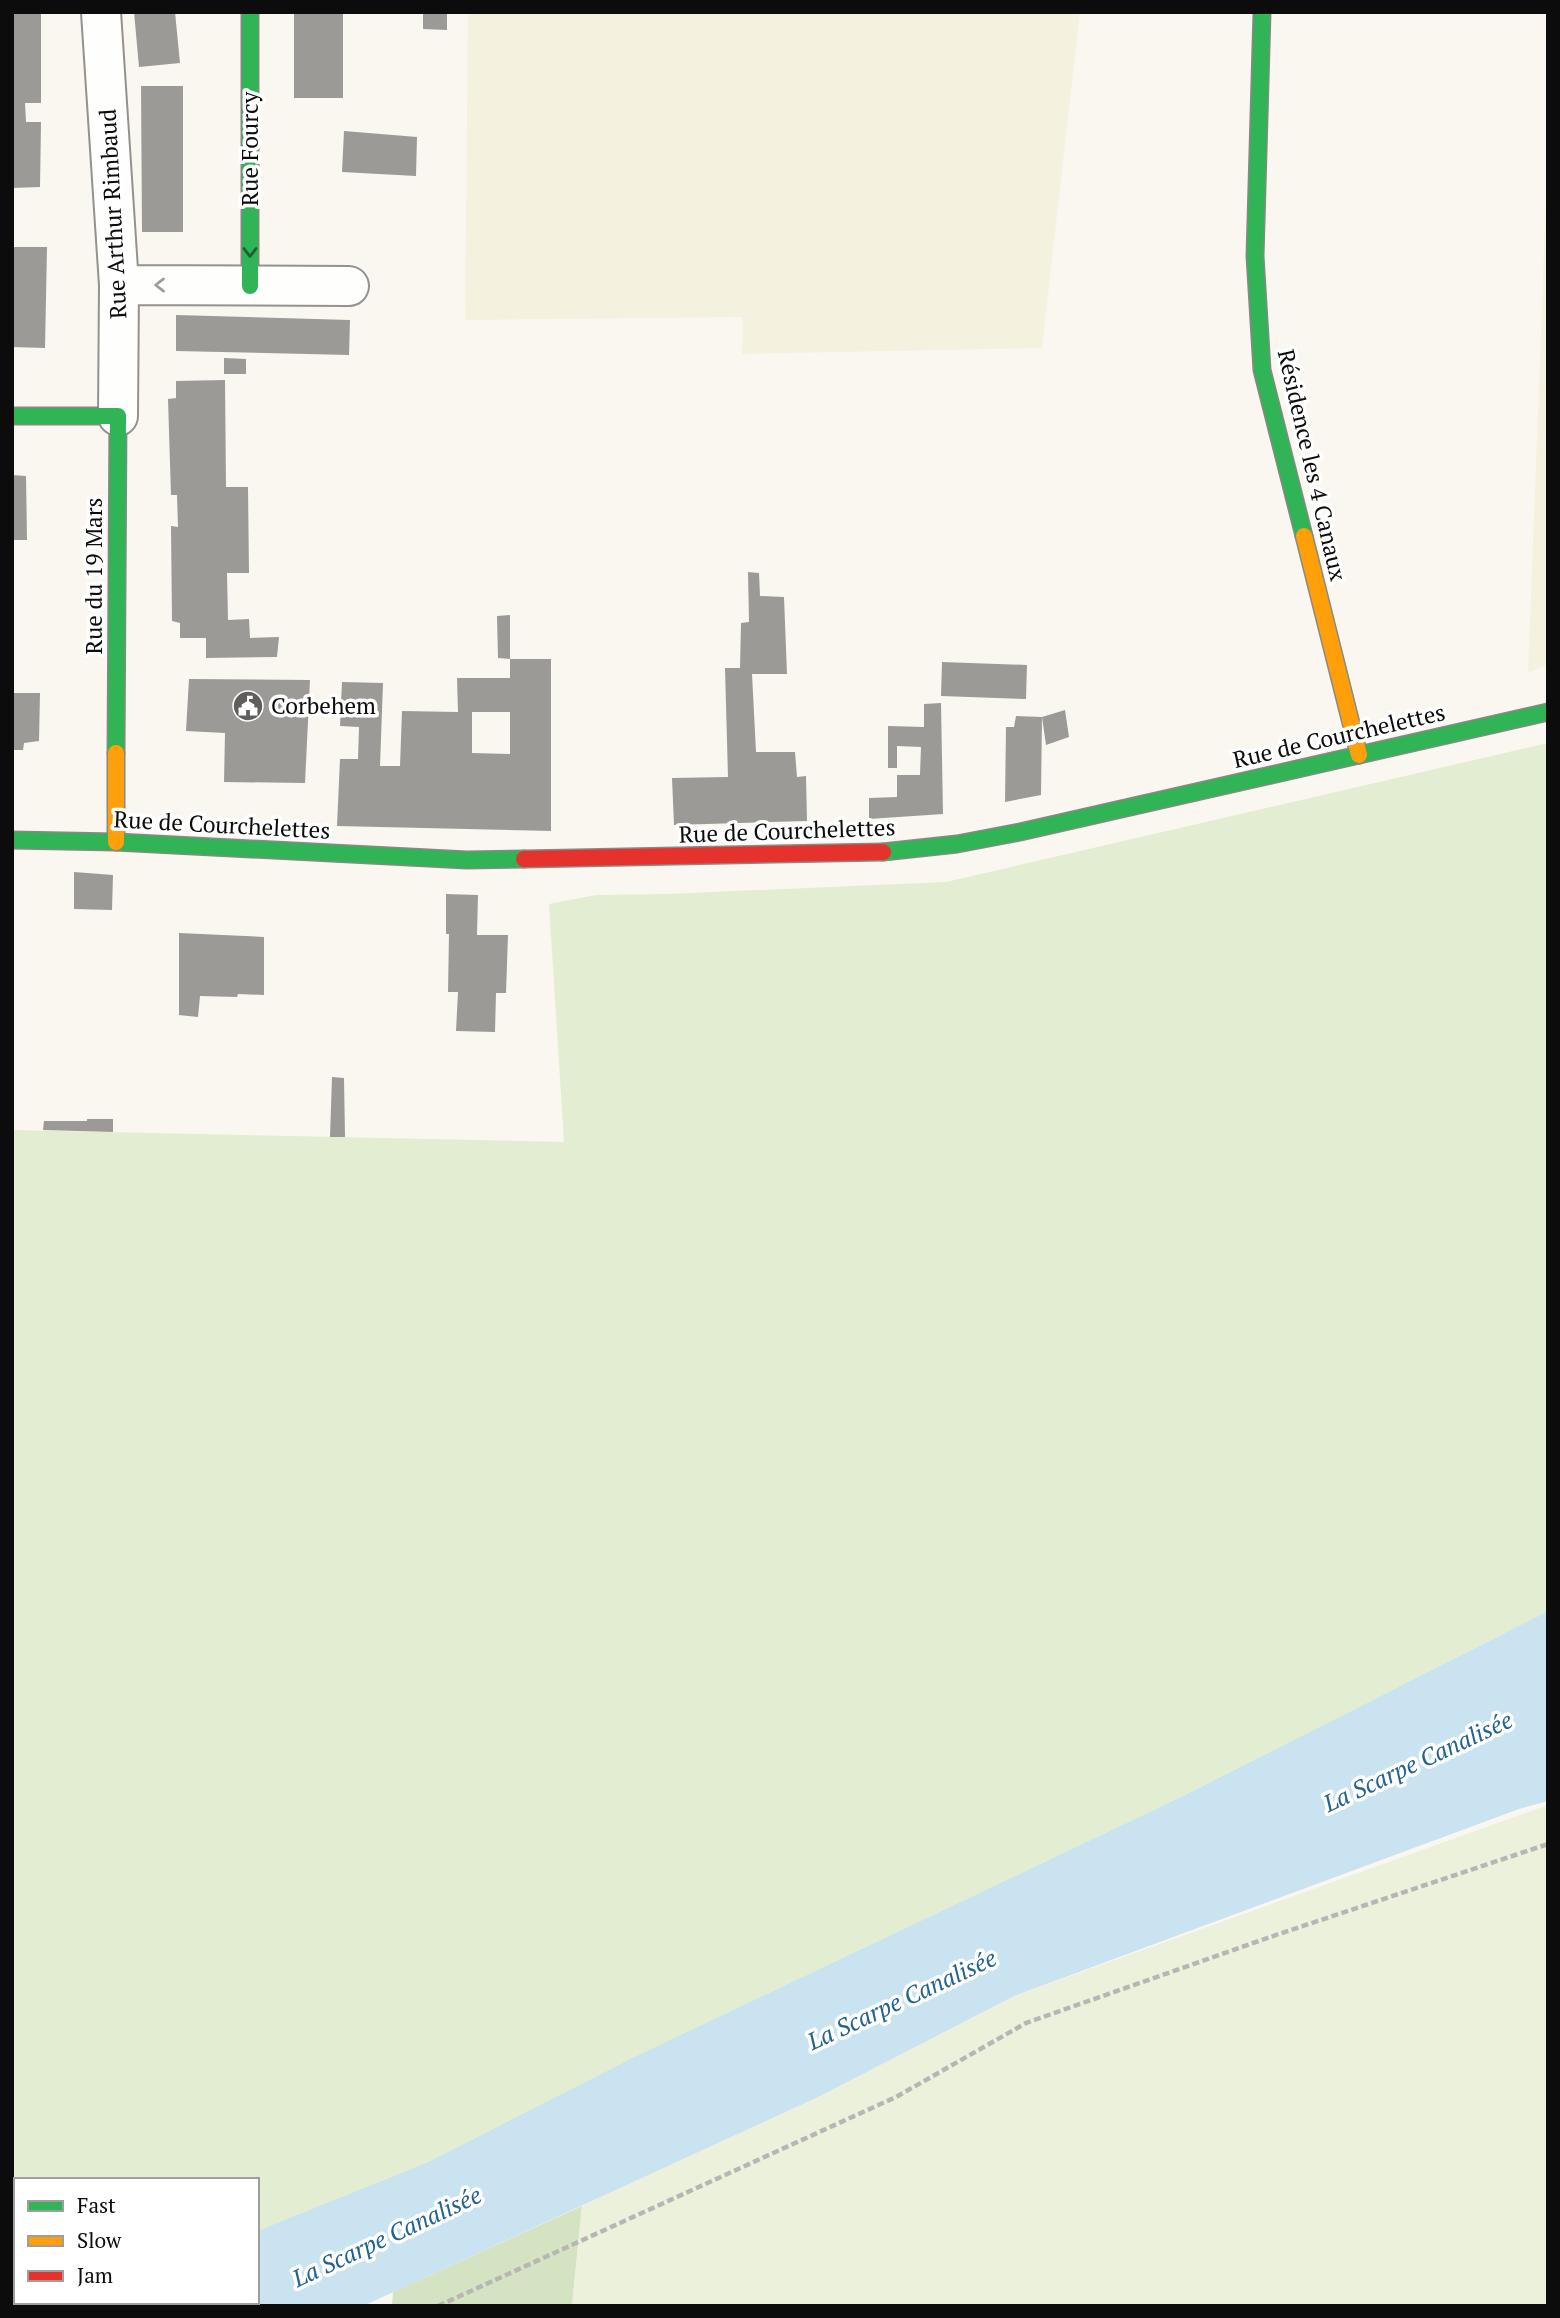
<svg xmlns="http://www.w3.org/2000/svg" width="1560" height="2318" font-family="'PT Serif',serif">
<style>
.farmland{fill:#f4f2de}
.green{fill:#e3edd2}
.forest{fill:#d4e3c1}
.pitch{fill:#ecf1dc}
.water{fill:#cae3f0}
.building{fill:#9c9a96;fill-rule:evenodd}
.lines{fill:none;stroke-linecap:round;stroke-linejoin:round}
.street-casing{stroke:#93928f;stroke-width:42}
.fast-casing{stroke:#898885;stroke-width:19}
.slow-casing{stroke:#898885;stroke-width:19}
.jam-casing{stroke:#898885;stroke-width:19}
.path{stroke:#b7b6b5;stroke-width:4.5;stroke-dasharray:7 3.5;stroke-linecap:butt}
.street{stroke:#fefefd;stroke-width:38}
.fast{stroke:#30b455;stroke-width:16}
.slow{stroke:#ff9f0a;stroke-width:16}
.jam{stroke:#e5322d;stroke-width:16}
.oneway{stroke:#1e6030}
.oneway2{stroke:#9d9d9d}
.labels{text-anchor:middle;stroke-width:7;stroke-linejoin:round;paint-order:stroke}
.street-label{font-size:23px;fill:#0c0c0c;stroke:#fff}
.poi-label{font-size:23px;fill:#0c0c0c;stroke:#fff;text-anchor:start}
.water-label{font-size:24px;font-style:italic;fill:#226391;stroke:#fff}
</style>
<rect width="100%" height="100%" fill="#f9f7f0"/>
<path class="farmland" d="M468,12h612l-38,336 -300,6 1,-37 -278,3z
M1548,147v517l-20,9z"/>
<path class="green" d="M1548,743v868l-365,185 -549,261 -206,105 -171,69v-51h-241v122h70l-8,4h-66v-1176l552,12 -15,-238 47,-9 70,-1 280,-12z"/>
<path class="forest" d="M582,2206l-10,100h-180l1,-14z"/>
<path class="pitch" d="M1548,1805v501h-976l10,-100 432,-210z"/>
<path class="water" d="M1548,1611v190l-29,8 -505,187 -196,101 -455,209h-285l8,-4h171v-71l171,-69 206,-105 549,-261z"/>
<path class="building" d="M12,12h29v91h-16l1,19h15l-1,65 -28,1z
M134,12h41l5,51 -41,4z
M294,12h49v86h-49z
M423,12h24v18l-24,-1z
M141,86h42v146h-41z
M344,131l73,6 -1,39 -74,-4z
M12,247h35l-2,101 -33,-1z
M176,315l174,5 -1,35 -173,-4z
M224,358l22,1v15h-22z
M225,380l1,107h22l1,86h-22l1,47 21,-1 1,19 29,-1 -2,20 -71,1v-20h-26v-15l-8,-2 -1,-95 7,1 -1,-32h-6l-3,-96 8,-1v-17z
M12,475l14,1 1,64h-15z
M748,572l11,1 1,23 24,1 3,77h-35l4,78h39l2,25 9,-1 1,45 -133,4 -2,-47 56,-1 -3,-109h15l1,-45 8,-1z
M510,615v44h41v172l-214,-5 3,-67h18l1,-32 -19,-1 2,-44 41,1 -3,83h20l2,-55 56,1 -1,-34h53v-19l-12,-1 -1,-42zM472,712h38v42l-38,-1z
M942,662l85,3 -1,34 -85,-3z
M189,679l121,1 -5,103 -81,-1 1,-49 -39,-2z
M12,693h28l-1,48 -15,2 -1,7h-11z
M941,703l2,111 -74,5v-21l28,-1v-22h23l1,-28 -24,-1v22h-9v-42l36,1v-23z
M1065,710l4,27 -23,8 -4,-28 -1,78 -36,7 1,-75h8l2,-11 26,1z
M74,872l39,3 -1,35 -38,-1z
M446,894l32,1 -1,40h31l-2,58h-10l-1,39 -39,-1 2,-39h-10l1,-58h-3z
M179,933l85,4v58l-26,-1 -1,3 -37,-1 -2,21 -19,-2z
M332,1077l12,1 1,59h-15z
M87,1119h26v13l-70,-2 1,-9h43z"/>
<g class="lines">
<g class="street-casing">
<path id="street" d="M101,12l18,273 -1,131
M119,285l230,1"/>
</g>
<g class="fast-casing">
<path id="fast" d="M250,12v274
M1262,12l-7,244 7,114 42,166
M12,416h106l-2,337
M12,840l104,2 351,18 57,-1
M883,852l74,-8 63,-12 528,-120"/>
</g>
<g class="slow-casing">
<path id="slow" d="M1304,536l55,219
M116,842v-89"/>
</g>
<g class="jam-casing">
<path id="jam" d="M524,859l359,-7"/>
</g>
<path class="path" d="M438,2306l458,-209 130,-74 250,-88 272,-91"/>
<use href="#street" class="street"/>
<use href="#fast" class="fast"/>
<use href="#slow" class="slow"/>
<use href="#jam" class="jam"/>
</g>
<defs><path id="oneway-chevron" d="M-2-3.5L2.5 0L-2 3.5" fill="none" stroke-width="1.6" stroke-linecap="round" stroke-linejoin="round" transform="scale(1.75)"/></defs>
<use class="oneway" href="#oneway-chevron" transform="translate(250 252) rotate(90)"/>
<use class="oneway2" href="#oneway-chevron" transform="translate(160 285) rotate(180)"/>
<defs>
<g id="civic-disc" transform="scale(1.575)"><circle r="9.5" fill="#5f5e5c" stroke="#fff"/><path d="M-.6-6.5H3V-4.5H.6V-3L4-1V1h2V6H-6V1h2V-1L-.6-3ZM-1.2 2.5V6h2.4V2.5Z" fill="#fff"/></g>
</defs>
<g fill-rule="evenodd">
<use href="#civic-disc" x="248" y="706"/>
</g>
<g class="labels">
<g class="street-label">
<text transform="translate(250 149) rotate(-90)" y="8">Rue Fourcy</text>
<text transform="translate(113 214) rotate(-93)" y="8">Rue Arthur Rimbaud</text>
<text transform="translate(1312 465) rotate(77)" y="8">Résidence les 4 Canaux</text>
<text transform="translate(94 576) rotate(-90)" y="8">Rue du 19 Mars</text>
<text transform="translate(1339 736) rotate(-13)" y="8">Rue de Courchelettes</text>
<text transform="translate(222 825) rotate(3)" y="8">Rue de Courchelettes</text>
<text transform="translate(787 831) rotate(-2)" y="8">Rue de Courchelettes</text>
</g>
<g class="poi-label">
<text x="271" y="714">Corbehem</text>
</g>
<g class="water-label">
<text transform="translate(1418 1762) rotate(-25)" y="8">La Scarpe Canalisée</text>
<text transform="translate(902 2000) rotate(-25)" y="8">La Scarpe Canalisée</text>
<text transform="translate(387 2237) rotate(-25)" y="8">La Scarpe Canalisée</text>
</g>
</g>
<rect width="1560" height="2318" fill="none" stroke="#0c0c0c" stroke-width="28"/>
<rect x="14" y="2178" width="245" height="126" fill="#ffffff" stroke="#9e9e9e" stroke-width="2"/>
<rect x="28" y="2201" width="35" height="10" fill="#30b455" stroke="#9e9e9e" stroke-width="2"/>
<text x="77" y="2213" font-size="21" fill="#0c0c0c">Fast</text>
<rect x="28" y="2236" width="35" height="10" fill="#ff9f0a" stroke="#9e9e9e" stroke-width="2"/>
<text x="77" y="2248" font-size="21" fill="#0c0c0c">Slow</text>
<rect x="28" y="2271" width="35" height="10" fill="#e5322d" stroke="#9e9e9e" stroke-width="2"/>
<text x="77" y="2283" font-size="21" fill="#0c0c0c">Jam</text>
</svg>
